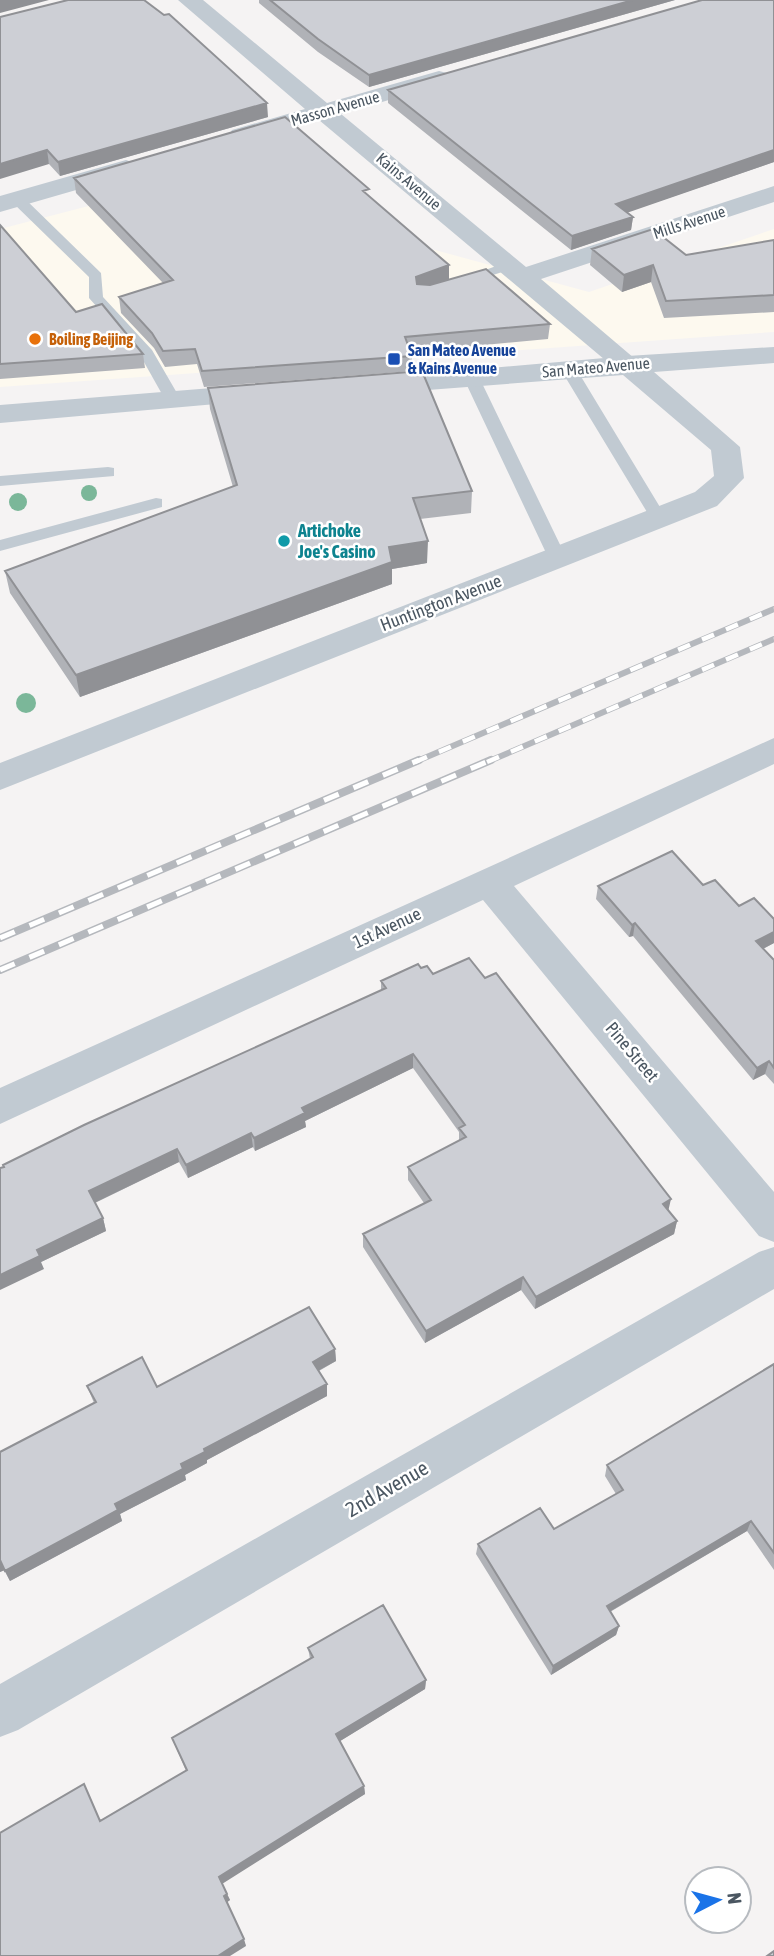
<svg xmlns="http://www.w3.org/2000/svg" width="774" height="1956" font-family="'Asap Condensed',sans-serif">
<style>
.commercial{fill:#fdf9ef}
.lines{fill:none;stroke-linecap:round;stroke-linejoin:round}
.service{fill:#c1cad2;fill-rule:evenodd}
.minor{fill:#c1cad2;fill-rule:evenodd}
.tertiary{fill:#c1cad2;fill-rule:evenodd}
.rail-far1-casing{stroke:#b5b8bd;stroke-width:6}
.rail-casing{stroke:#b5b8bd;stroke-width:8}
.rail-far1{stroke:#fff;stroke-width:4.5;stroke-dasharray:13;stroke-linecap:butt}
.rail{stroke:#fff;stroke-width:5;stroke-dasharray:16;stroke-linecap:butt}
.tree{fill:#7bb799}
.wall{fill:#b0b2b7}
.shaded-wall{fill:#909195}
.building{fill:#cdcfd5;stroke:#909195;stroke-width:2}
.food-dot{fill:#e8710a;stroke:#fff;stroke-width:2.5}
.transit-dot{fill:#1a4fb4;stroke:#fff;stroke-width:2.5}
.culture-dot{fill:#0f9aa8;stroke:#fff;stroke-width:2.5}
.labels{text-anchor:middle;stroke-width:5;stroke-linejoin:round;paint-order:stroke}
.far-street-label{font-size:16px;fill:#4a5661;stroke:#fff}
.far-food-label{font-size:16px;font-weight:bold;fill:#c56008;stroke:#fff;text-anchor:start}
.far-transit-label{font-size:16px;font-weight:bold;fill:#164399;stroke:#fff;text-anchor:start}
.culture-label{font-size:18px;font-weight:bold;fill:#0d838f;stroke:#fff;text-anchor:start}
.street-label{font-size:18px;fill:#4a5661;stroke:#fff}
.near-street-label{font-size:21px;fill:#4a5661;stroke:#fff}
</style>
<rect width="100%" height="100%" fill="#f5f3f3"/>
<path class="commercial" d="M104,202l105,89 226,-41 154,42 185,-63v103l-774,55v-158z"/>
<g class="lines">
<path class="service" d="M12,196h10l79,77 2,24 49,53 29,50 -2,3h-12l-27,-48 -51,-57v-21l-77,-75z
M510,261l7,4 -2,3 -53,17 -7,-4z
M569,365l8,5 89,147 -2,4h-12l-2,-4 -89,-147z
M471,372l8,5 87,180 -3,4h-12l-3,-4 -85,-180z
M108,467l6,1v8l-114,10v-10z
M156,498l6,1v8l-162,44v-11z"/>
<path class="minor" d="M178,0h25l124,103 112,-32 8,2 4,5 -4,5 -106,31 185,153 248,-81v16l-233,77 100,85 -4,6 -10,2 -10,-2 -298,-250 -78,22 -9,-2 -3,-5 3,-5 73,-21z
M126,160l9,3 4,5 -4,5 -135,39v-16z
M774,738v26l-260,122 260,306v50l-15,-6 -276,-336 -483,224v-36z
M774,1247v42l-756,441 -18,7v-53l759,-432z"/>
<path class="tertiary" d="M774,347v16l-120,9 86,75 4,31 -27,28 -717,284v-27l695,-271 19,-16 -3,-26 -88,-75 -248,19 -10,-3 -4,-6 4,-6 262,-23z
M262,384l10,3 4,6 -4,6 -272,24v-18z"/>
<g class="rail-far1-casing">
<path id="rail-far1" d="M415,762l359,-153
M487,762l287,-123"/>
</g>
<g class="rail-casing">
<path id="rail" d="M0,938l419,-178
M0,970l491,-210"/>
</g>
<use href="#rail-far1" class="rail-far1"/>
<use href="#rail" class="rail"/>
</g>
<g class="tree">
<circle cx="89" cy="493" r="8"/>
<circle cx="18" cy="502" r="9"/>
<circle cx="26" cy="703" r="10"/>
</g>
<path class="wall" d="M259,0h416l-306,87 -51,-35 -59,-49z
M0,17l268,100 -208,59 -11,-12z
M388,90l386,72 -147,50 6,5 -2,13 -60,20 -183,-147z
M74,178l295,18 80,69v15l101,44 -2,15 -137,13 1,4v15l-208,16 -7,-23 -32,3 -11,-19 -33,-35 -2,-16 44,-14 -87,-90z
M0,225l76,87 67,42 2,14 -145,11z
M774,240v72l-110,6 -13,-36 -29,10 -32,-27 2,-16 94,6z
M208,388l264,103 -1,22 -51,6 7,44 -35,6v15l-312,113 -70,-104 -5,-22 228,-84 -23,-78z
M703,885l36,21 35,13v24l-11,6 11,11v124l-9,-10 -12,6 -120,-144 -4,1 -33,-38 2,-13z
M421,968l12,6 235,237 9,10 -3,13 -139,75 -14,-19 -96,53 -62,-96v-13l61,-31 -16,-23v-13l51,-26v-9l-46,-64 -108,53 1,6 -51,24 -2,-4 -65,31 -9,-16 -84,41 8,15 3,13 -65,31 3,7 -44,-101 381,-177v-10z
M335,1349l1,12 -17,10 8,25 -120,64v3l-22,12 1,5 -66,34 2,7 -112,60 -6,-11 -4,2v-120l94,-49 -7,-17 70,1z
M774,1364v206l-27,-39 -137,81 9,14 -3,9 -65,40 -75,-121 2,-10 76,-15 62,-35 -11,-18 2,-11z
M308,1648l118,32 -1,9 -85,52 24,45 1,8 -143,89 8,17 -3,2 19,44 -145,-126 85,-49 -14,-33 138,-79z"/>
<path class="shaded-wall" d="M0,0h49l-49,13z
M633,0h42l-306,87v-12z
M267,103l1,14 -208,59 -2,-14z
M47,150l2,14 -49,15v-15z
M774,150v12l-159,55 1,-13z
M633,217l-2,13 -60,20 1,-14z
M449,265v16l-33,12v-16z
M653,265l-2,17 -29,10 2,-17z
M428,541l-1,22 -35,6v15l-312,113 -4,-22 313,-128z
M635,923l-2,13 -4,1 3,-12z
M774,932v11l-21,11 3,-13z
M413,1054v14l-108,53 1,6 -51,24 -1,-13 48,-30z
M769,1061l-4,13 -12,6 4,-12z
M251,1133l2,14 -65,31 -2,-13z
M177,1149l2,13 -87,42 -3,-13z
M671,1199l-3,13 -5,-8z
M103,1218l3,13 -65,31 3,7 -44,21v-15l37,-25z
M677,1221l-3,13 -139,75 1,-12z
M523,1277l-2,13 -96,53 1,-12z
M335,1349l1,12 -22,12 -1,-11z
M327,1384v12l-120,64v3l-22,12 1,5 -66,34 2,7 -112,60 -5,-10 176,-107 23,-15z
M751,1521l-4,10 -143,84 3,-9z
M0,1560l5,10 -5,2z
M619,1626l-3,9 -65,40 2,-9z
M426,1680l-1,9 -88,54 -1,-9z
M364,1786l1,8 -143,90 -3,-7z
M227,1894l3,6 -4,3 -2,-7z
M244,1939l2,7 -16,10h-12z"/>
<path class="building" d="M68,0h76l20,15 5,-1 98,89 -209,59 -11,-12 -47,14v-147z
M270,0h363l-264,75 -51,-36z
M702,0h72v150l-158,54 17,13 -61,19 -184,-146z
M285,117l84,72 -6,2 86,74 -33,12 1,7 13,1 56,-16 64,55 -145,13 7,19 -210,15 -7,-22 -32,2 -11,-18 -33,-36 54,-17 -99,-102z
M0,225l76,87 26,-8 41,50 -143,10z
M653,229l33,26 88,-15v55l-108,6 -13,-36 -29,10 -32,-26z
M422,371l50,120 -59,7 15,43 -39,6 3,15 -316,113 -71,-104 232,-86 -29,-97z
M672,851l31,34 12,-5 24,26 15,-8 20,21v13l-18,9 18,19v108l-5,-7 -12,7 -122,-145 -3,2 -34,-39z
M469,958l16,20 11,-5 175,226 -8,5 14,17 -141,76 -13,-20 -97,54 -63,-97 68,-34 -23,-33 58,-30 -7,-9 6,-3 -52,-71 -111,54 3,5 -51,25 -3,-5 -65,32 -9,-16 -88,42 14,27 -66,32 3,6 -40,19v-107l4,-1 -1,-2 81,-40 302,-137 -5,-7 37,-17 3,4 6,-2 6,8z
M309,1307l26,42 -22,13 14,22 -123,65 1,3 -24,12 2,5 -68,35 3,6 -113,61 -5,-11v-108l96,-50 -9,-16 55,-29 15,30z
M774,1364v189l-23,-32 -144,85 12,20 -66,40 -75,-122 62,-36 14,21 69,-39 -16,-25z
M383,1605l43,75 -90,54 28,52 -145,91 8,17 -3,2 20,43 -26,17h-218v-123l84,-49 16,37 87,-51 -15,-32 141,-81 -5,-9z
M774,1951v5h-7z"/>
<circle class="food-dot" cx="35" cy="339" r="7"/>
<rect class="transit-dot" x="387" y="352" width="14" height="14" rx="3.5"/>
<circle class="culture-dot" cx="284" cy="541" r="7"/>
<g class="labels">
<g class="far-street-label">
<text transform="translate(335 108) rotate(-16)" y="6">Masson Avenue</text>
<text transform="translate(409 181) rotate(40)" y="6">Kains Avenue</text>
<text transform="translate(689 222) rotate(-18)" y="6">Mills Avenue</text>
<text transform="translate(596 367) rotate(-5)" y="6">San Mateo Avenue</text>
</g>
<g class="far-food-label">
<text x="49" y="345">Boiling Beijing</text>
</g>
<g class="far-transit-label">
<text x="408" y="356">San Mateo Avenue<tspan x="408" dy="18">&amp; Kains Avenue</tspan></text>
</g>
<g class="culture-label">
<text x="298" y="537">Artichoke<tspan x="298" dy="21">Joe's Casino</tspan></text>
</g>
<g class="street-label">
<text transform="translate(441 603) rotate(-21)" y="6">Huntington Avenue</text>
<text transform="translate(387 928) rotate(-25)" y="6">1st Avenue</text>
<text transform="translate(632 1052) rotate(50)" y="6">Pine Street</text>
</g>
<g class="near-street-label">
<text transform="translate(387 1489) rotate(-30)" y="7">2nd Avenue</text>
</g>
</g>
<g transform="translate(718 1900) rotate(84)"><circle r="33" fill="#ffffff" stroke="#b7bbc0" stroke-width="2"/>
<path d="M0-5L12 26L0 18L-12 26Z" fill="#1a73e8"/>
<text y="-10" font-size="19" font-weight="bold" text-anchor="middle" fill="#4a5661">N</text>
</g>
</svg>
